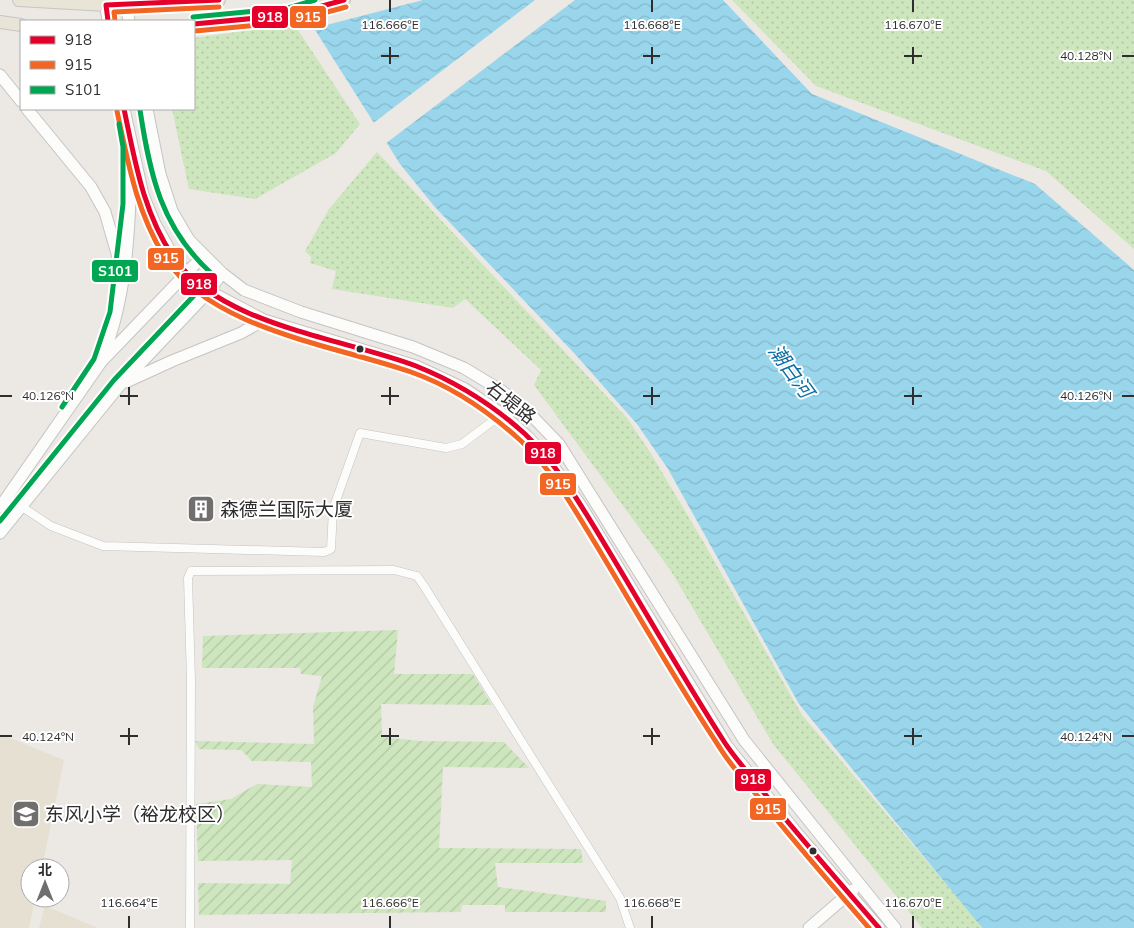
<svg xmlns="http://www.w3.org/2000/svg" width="1134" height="928" font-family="Mulish,'Noto Sans SC',sans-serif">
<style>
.education{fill:#e6e0d3}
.grass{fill:url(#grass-dots)}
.garden{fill:url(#garden-furrows)}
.water{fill:url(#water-waves)}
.pier{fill:#ece8e4}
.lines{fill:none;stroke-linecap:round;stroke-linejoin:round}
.street-casing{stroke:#c5c4c5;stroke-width:9}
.secondary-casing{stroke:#c5c4c5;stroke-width:13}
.primary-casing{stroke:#c6c5c4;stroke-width:14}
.street{stroke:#fcfcfb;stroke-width:8}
.secondary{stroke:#fcfcfb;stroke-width:11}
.primary{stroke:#e8e4d6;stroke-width:12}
.bus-1-casing{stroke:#fff;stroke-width:9}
.bus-2-casing{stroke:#fff;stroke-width:9}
.bus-3-casing{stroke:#fff;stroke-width:9}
.bus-1{stroke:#e4002b;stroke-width:5}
.bus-2{stroke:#f26522;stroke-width:5}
.bus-3{stroke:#00a651;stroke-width:5}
.ticks{fill:none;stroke:#2e2e2e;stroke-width:2}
.bus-dot{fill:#2e2e2e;stroke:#fff;stroke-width:2}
.labels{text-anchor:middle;stroke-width:4;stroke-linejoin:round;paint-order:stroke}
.street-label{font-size:19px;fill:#2e2e2e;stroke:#fff}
.poi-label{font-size:19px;fill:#2e2e2e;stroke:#fff;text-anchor:start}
.water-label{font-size:20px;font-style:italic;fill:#0d6fa3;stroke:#fff}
.ticks-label{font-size:12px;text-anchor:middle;fill:#2e2e2e;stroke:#fff;stroke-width:4;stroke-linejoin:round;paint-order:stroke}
.line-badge{stroke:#fff;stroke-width:2}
.badge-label{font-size:14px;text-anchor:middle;font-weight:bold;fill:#fff}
</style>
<defs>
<pattern id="grass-dots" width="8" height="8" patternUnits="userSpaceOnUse" patternTransform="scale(1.25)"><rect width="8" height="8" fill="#cee6be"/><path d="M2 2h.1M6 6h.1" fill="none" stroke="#b1c6a4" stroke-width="1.8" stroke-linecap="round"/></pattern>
<pattern id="garden-furrows" width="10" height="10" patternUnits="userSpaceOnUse" patternTransform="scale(1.25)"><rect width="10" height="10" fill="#cee6be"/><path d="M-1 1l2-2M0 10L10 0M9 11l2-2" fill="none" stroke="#b1c6a4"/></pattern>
<pattern id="water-waves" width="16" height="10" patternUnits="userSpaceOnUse" patternTransform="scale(1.25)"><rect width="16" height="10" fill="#99d6ec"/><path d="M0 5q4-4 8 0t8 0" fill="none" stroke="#84b8cb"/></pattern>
</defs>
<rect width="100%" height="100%" fill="#ece8e4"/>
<path class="education" d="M0,734l64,26 -22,108h-12v30h5l-6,30h-29z
M45,906l53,22h-59z"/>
<path class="grass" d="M732,0h402v249l-88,-78 -230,-85z
M294,24l66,100 -24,29 -81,46 -66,-10 -17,-80h22v-71z
M377,152l250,266 23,34 54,91 98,172 182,213h-62l-149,-184 -102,-173 -137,-186 7,-15 -76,-71 -12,9 -121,-19 4,-18 -26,-8 1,-6 -6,-6 24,-42z"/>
<path class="garden" d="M398,630l-4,44h79l19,31 -111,-1 1,33 38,4 84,1 25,26 -86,-1 -4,81 142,1 2,14h-88l3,24 108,14v11h-101v-7h-43l-1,7 -262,3 -1,-32 92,1 2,-24 -94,1 -2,-57 35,-5 26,-15 55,3 -1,-25 -59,-1 -11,-11 -42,-1 -4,-8 119,3 -1,-37 9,-31 -21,-2 -1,-6h-98l1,-32z"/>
<path class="water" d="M296,0h427l89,94 223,90 99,86v658h-151l-4,-4 -180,-220 -131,-235 -31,-45 -63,-71 -140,-147 -34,-42z"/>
<path class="pier" d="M293,0h130l-112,29z
M535,0h40l-190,144 -13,-20z"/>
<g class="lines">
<g class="street-casing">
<path id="street" d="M7,497l44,29 52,20 221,6 7,-3 2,-40 27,-76 86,15 16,-4 40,-30
M190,928l1,-248 -3,-102 3,-7 203,-1 23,6 7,10 196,312 10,30"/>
</g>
<g class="secondary-casing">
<path id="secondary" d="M105,0l3,21
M125,0l4,21
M0,75l21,26
M27,109l64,78 14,25 15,52
M124,109l19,86 12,29 18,32 14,18 22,17 55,29 152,46 49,23 37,25 26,23 22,25 31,44 146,240 69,86 83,96
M147,109l13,65 12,37 17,29 33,33 22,17 57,22 112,35 51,21 38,23 29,24 28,29 185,296 151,188
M103,356c24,-60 27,-130 28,-194
M126,382l46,-21 69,-28 23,-13
M0,507l101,-145 102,-106
M0,533l120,-148 89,-94 13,-18
M809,928l44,-38"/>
</g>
<g class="primary-casing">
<path id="primary" d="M19,0l87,5 113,-5
M0,22l21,3
M194,24l95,-9 55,-15"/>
</g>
<use href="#street" class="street"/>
<use href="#secondary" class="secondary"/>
<use href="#primary" class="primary"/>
<g class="bus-1-casing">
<path id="bus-1" d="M108,21l-2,-16 113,-5
M194,24l95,-9 55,-15
M124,109c11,52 19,104 50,149 48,68 169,80 242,108 40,16 77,39 109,68 35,33 60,78 85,119 38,63 75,128 115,190 12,18 27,34 40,51 37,46 76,90 114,134"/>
</g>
<g class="bus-2-casing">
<path id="bus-2" d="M115,20l-1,-8 105,-5
M195,31l95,-9 56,-15
M117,111c11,52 20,103 49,148 45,70 171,87 245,113 40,14 77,39 109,68 34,31 57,74 81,113 39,65 77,132 119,195 11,18 26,34 40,51 35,44 72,86 109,129"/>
</g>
<g class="bus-3-casing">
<path id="bus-3" d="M193,17l95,-9 27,-8
M62,407l32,-48 16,-47 13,-108v-57l-4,-23
M0,521l114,-141 89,-94 9,-12c-51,-46 -62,-99 -72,-164"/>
</g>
<use href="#bus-1" class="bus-1"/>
<use href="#bus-2" class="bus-2"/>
<use href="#bus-3" class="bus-3"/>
</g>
<path class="ticks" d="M390,0v12M652,0v12M913,0v12M390,47v17M652,47v17M913,47v17M381,56h18M643,56h17M904,56h18M1122,56h12M129,387v18M390,387v18M652,387v18M913,387v18M0,396h12M120,396h18M381,396h18M643,396h17M904,396h18M1122,396h12M129,728v17M390,728v17M652,728v17M913,728v17M0,736h12M120,736h18M381,736h18M643,736h17M904,736h18M1122,736h12M129,916v12M390,916v12M652,916v12M913,916v12"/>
<defs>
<g id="building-square" transform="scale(1.4375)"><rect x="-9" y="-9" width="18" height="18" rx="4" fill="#706f6e" stroke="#fff"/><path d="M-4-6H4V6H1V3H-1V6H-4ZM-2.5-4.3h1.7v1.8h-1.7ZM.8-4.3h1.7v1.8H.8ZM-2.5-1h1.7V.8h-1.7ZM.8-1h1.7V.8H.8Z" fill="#fff"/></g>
<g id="school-square" transform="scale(1.4375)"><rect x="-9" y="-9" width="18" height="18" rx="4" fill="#706f6e" stroke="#fff"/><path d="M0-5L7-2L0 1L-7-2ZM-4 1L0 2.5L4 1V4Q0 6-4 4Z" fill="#fff"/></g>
</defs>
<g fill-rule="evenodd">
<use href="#building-square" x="201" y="509"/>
<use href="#school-square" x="26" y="814"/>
</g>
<g class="bus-dot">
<circle cx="360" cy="349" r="4.5"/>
<circle cx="813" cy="851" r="4.5"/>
</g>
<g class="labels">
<g class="street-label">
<text transform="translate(511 402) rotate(38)" y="7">右堤路</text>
</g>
<g class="poi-label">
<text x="220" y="516">森德兰国际大厦</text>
<text x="45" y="821">东风小学（裕龙校区）</text>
</g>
<g class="water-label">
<text transform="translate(791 371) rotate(54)" y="7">潮白河</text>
</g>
</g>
<g class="ticks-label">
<text x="390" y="29">116.666°E</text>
<text x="652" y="29">116.668°E</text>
<text x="913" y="29">116.670°E</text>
<text x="1086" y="60">40.128°N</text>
<text x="48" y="400">40.126°N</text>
<text x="1086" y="400">40.126°N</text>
<text x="48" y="741">40.124°N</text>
<text x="1086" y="741">40.124°N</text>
<text x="129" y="907">116.664°E</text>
<text x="390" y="907">116.666°E</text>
<text x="652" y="907">116.668°E</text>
<text x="913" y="907">116.670°E</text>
</g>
<g class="line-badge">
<rect x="251" y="5" width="38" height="24" rx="5" fill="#e4002b"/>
<rect x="289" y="5" width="38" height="24" rx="5" fill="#f26522"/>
<rect x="147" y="247" width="38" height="24" rx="5" fill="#f26522"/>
<rect x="91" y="259" width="48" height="24" rx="5" fill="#00a651"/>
<rect x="180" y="272" width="38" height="24" rx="5" fill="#e4002b"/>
<rect x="524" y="441" width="38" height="24" rx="5" fill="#e4002b"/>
<rect x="539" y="472" width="38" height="24" rx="5" fill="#f26522"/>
<rect x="734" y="768" width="38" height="24" rx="5" fill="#e4002b"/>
<rect x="749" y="797" width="38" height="24" rx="5" fill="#f26522"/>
</g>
<g class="badge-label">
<text x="270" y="22">918</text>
<text x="308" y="22">915</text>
<text x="166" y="263">915</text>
<text x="115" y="276">S101</text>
<text x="199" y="289">918</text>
<text x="543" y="458">918</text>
<text x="558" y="489">915</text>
<text x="753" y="784">918</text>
<text x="768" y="814">915</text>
</g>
<rect x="20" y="20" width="175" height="90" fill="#ffffff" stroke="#ababab"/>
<rect x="30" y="36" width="25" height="8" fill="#e4002b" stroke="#ababab"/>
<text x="65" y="45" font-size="15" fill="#2e2e2e">918</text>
<rect x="30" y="61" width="25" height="8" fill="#f26522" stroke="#ababab"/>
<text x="65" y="70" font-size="15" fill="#2e2e2e">915</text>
<rect x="30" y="86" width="25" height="8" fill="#00a651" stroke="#ababab"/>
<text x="65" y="95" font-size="15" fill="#2e2e2e">S101</text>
<g transform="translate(45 883)"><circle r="24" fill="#ffffff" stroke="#ababab"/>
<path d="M0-4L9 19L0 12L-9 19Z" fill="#706f6e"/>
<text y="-8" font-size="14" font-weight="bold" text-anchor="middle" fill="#2e2e2e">北</text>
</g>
</svg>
